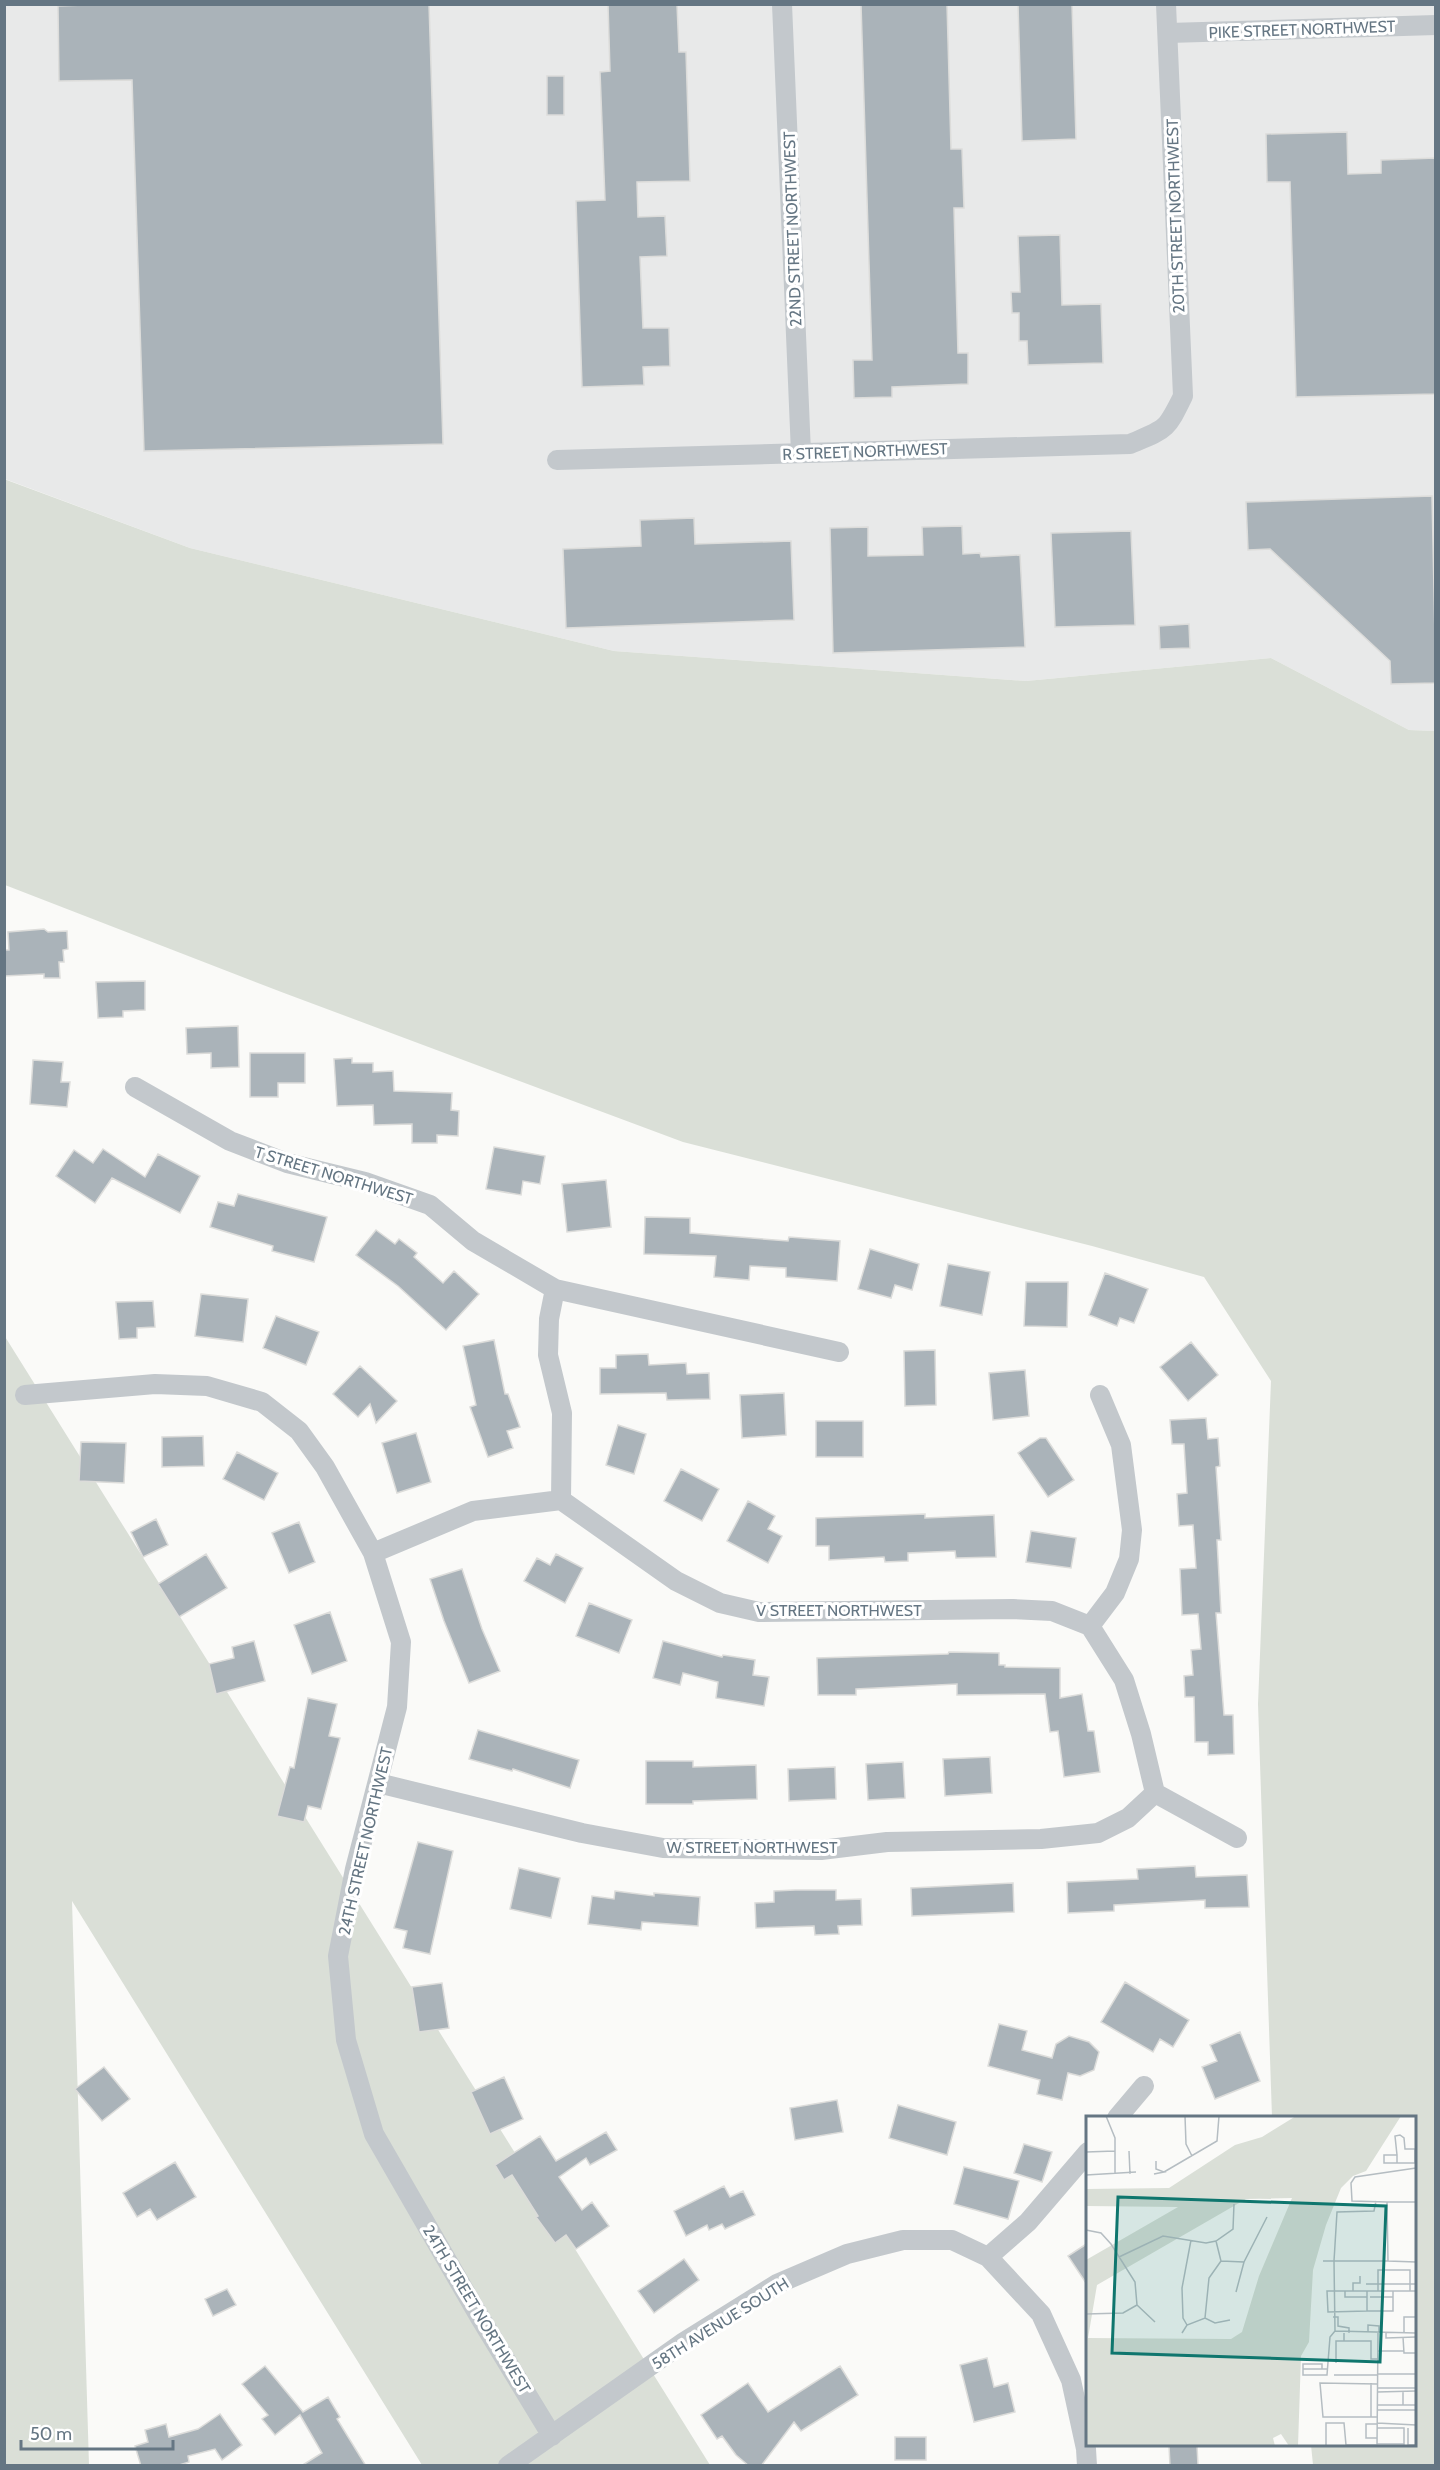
<svg xmlns="http://www.w3.org/2000/svg" width="1440" height="2470" font-family="Cabin,sans-serif">
<style>
.built{fill:#e8e9e9}
.green{fill:#dadfd7}
.building{fill:#aab3b9;stroke:#dcdcda;stroke-width:1.5}
.lines{fill:none;stroke-linecap:round;stroke-linejoin:round}
.street{stroke:#c3c8cc;stroke-width:20}
.labels{text-anchor:middle;stroke-width:6;stroke-linejoin:round;paint-order:stroke}
.street-label{font-size:16px;fill:#657683;stroke:#fff}
.inset-road{fill:none;stroke:#b5bdc2;stroke-width:1.5}
.view{fill:#0f766e;fill-opacity:0.15;stroke:#0f766e;stroke-width:3}
.inset-edge{fill:none;stroke:#657683;stroke-width:3}
</style>
<rect width="100%" height="100%" fill="#fafaf8"/>
<path class="built" d="M4,5h1431v726l-26,-1 -138,-72 -245,23 -412,-30 -424,-103 -185,-69z"/>
<path class="green" d="M4,479l186,69 424,103 412,30 245,-23 138,72 26,1v1734h-122l-2,-20 103,-1v-326l-142,-1 -14,-413 13,-323 -67,-104 -112,-31 -409,-104 -399,-149 -279,-108z
M4,1335l706,1130h-288l-350,-564 17,564h-84z"/>
<path class="building" d="M110,4h319l14,440 -299,7 -12,-371 -73,1 -1,-75z
M608,4h69l2,48h7l4,129 -53,1 1,35 27,-1 2,40 -27,1 3,71h26l1,38 -27,1 1,18 -62,2 -6,-186 29,-1 -5,-128 10,-1z
M861,4h86l4,145h11l2,59h-10l4,145h10v31l-76,3v10l-38,1 -1,-38h19z
M1018,4h54l4,135 -54,2z
M547,76h17v39h-17z
M1347,132l1,42 33,-1v-13l55,-2v236l-140,3 -6,-215h-23l-1,-48z
M1060,235l2,70 39,-1 2,59 -75,2 -1,-24h-8v-28h-7l-1,-21h9l-2,-56z
M1432,496l4,187 -45,1 -1,-23 -120,-112 -22,1 -2,-48z
M694,518l1,26 96,-3 3,79 -228,8 -3,-79 78,-3 -1,-26z
M962,526l1,28 17,-1 1,4 39,-2 5,92 -192,6 -3,-125 38,-1v29l55,-1 -1,-28z
M1131,531l4,94 -80,2 -4,-94z
M1189,624l1,24 -30,1 -1,-23z
M44,929l4,3 19,-1 1,18 -5,1 1,12h-5l1,16h-16v-4l-40,2v-26h5l-1,-18z
M145,981v29l-22,1v6l-25,1 -2,-36z
M238,1026l1,41 -28,1v-15l-24,1 -1,-26z
M250,1053h55v30h-27v14h-28z
M352,1058v5h21v9l20,-1 1,20 58,2 -1,17 8,1 -1,25 -21,-1v8h-25v-19l-38,1 -1,-20 -36,1 -3,-47z
M33,1060l30,2 -2,20h9l-3,25 -37,-3z
M494,1147l51,9 -5,28 -17,-3 -2,14 -35,-6z
M103,1149l42,28 13,-23 42,22 -20,37 -68,-35 -17,25 -39,-27 18,-26 19,13z
M606,1180l5,47 -44,5 -5,-48z
M238,1194l89,23 -13,45 -42,-11 1,-5 -63,-19 8,-25 16,4z
M645,1217l45,1v15l98,8 1,-4 51,4 -3,40 -51,-4v-9l-36,-2 -1,14 -35,-3 2,-21 -72,-2z
M376,1230l19,14 4,-5 18,14 -3,4 29,26 11,-12 25,23 -33,36 -48,-44 -42,-31z
M870,1249l49,15 -7,26 -17,-5 -4,13 -33,-9z
M948,1264l42,8 -8,43 -42,-9z
M1105,1273l43,16 -14,34 -14,-5 -3,8 -28,-11z
M1026,1282h42l-1,45 -43,-1z
M201,1294l47,5 -5,43 -48,-6z
M153,1301l2,26 -18,1v10l-18,1 -3,-37z
M276,1316l43,16 -13,33 -43,-17z
M494,1340l11,54h3l12,33 -13,4 6,17 -25,9 -18,-50 6,-2 -13,-59z
M1191,1342l27,33 -30,26 -28,-34z
M935,1350l1,55 -31,1 -1,-55z
M648,1354l1,11 37,-2 1,11 22,-1 1,26 -43,1 -1,-7 -66,1v-26h16v-13z
M360,1366l37,35 -21,22 -6,-19 -12,13 -25,-23z
M1025,1370l4,46 -36,4 -4,-47z
M784,1393l2,42 -44,3 -2,-43z
M1206,1418l2,21 10,-1 2,28 -4,1 5,73h-4l4,73h-5l8,102h9l1,39 -26,1v-13h-13l-1,-45h-9l-1,-21 9,-1 -2,-25 10,-1 -3,-35 -16,1 -2,-46 16,-1 -3,-43 -14,1 -2,-32 10,-1 -3,-49h-12l-2,-24z
M816,1421h47v36h-47z
M618,1425l28,9 -12,40 -28,-9z
M416,1433l15,49 -34,11 -15,-50z
M203,1436l1,30 -42,1v-30z
M1040,1438h6l28,42 -26,17 -30,-44z
M81,1442l45,1 -2,40 -45,-2z
M237,1452l41,21 -14,27 -41,-21z
M681,1469l38,20 -17,32 -38,-20z
M748,1501l27,15 -7,13 14,7 -14,27 -41,-22z
M925,1514v4l69,-3 2,42 -40,1 -1,-7 -47,2v8l-23,1 -1,-5 -55,3v-14h-13v-28z
M156,1519l12,26 -25,12 -12,-25z
M299,1522l16,40 -26,11 -17,-40z
M1031,1531l45,7 -5,30 -45,-6z
M206,1554l21,34 -48,29 -21,-33z
M556,1554l27,14 -18,35 -41,-22 13,-23 13,7z
M462,1569l20,60 18,42 -31,12 -25,-62 -14,-42z
M589,1603l43,17 -13,33 -43,-17z
M330,1612l17,49 -35,13 -18,-49z
M254,1641l11,40 -49,13 -7,-30 25,-6 -2,-11z
M663,1641l59,16 1,-2 32,5 -2,15 16,2 -5,29 -48,-8 2,-16 -35,-9 -3,12 -27,-7z
M949,1652l50,1v12h6v2l55,1v30l22,-4 6,37h6l6,41 -36,5 -6,-46 -8,1 -5,-38 -88,1v-11l-101,5v6h-38l-1,-37 131,-4z
M308,1698l29,6 -8,32 11,2 -19,71 -13,-3 -4,16 -27,-6 13,-49 4,1z
M478,1730l101,30 -9,28 -57,-19 -1,2 -43,-12z
M990,1757l2,36 -47,3 -2,-37z
M646,1761h47v6l63,-2 1,34 -64,2v3h-47z
M903,1762l2,36 -37,2 -2,-36z
M835,1767l1,32 -47,2 -1,-32z
M418,1842l35,9 -23,103 -27,-6 4,-17 -13,-3z
M1195,1866l1,11 51,-2 2,32 -44,1v-8l-91,5v6l-46,2 -1,-31 71,-3 -1,-10z
M519,1868l41,10 -9,40 -41,-9z
M1013,1883l1,29 -102,4 -1,-28z
M795,1890h41v10l25,-1 1,26 -24,1 1,8 -24,1 -1,-9 -58,2 -1,-25 19,-1v-11z
M615,1891l39,5v-3l46,4 -2,29 -56,-4 -1,8 -53,-6 4,-28 22,3z
M1125,1982l64,38 -16,27 -13,-8 -7,13 -52,-30z
M442,1983l7,45 -30,4 -7,-45z
M999,2024l28,7 -5,19 30,8 4,-14 13,-8 20,6 10,10 -5,18 -14,6 -12,-3 -6,27 -25,-6 3,-14 -52,-14z
M1240,2032l20,49 -45,18 -13,-32 15,-6 -7,-16z
M104,2067l26,32 -28,22 -27,-32z
M504,2077l19,42 -33,15 -19,-42z
M837,2100l6,32 -48,8 -5,-32z
M898,2105l58,17 -9,33 -58,-17z
M606,2132l11,18 -27,15 -4,-7 -27,19 23,33 10,-8 17,24 -33,23 -10,-14 -11,8 -19,-26 2,-1 -26,-41 -8,5 -9,-15 45,-29 16,25z
M1024,2144l28,8 -10,30 -28,-9z
M175,2162l21,35 -39,23 -7,-11 -13,8 -14,-24z
M964,2167l55,14 -11,38 -54,-15z
M724,2186l6,11 13,-6 12,24 -30,14 -3,-5 -13,6 -2,-5 -21,11 -12,-25z
M1088,2243v43l-20,-30z
M684,2259l15,21 -45,33 -16,-22z
M227,2289l9,16 -23,11 -8,-17z
M987,2358l7,29 14,-4 7,29 -41,10 -14,-57z
M265,2366l38,46 25,-15 12,20 -3,2 29,47h-65l21,-13 -22,-38 -25,20 -13,-16 6,-4 -26,-31z
M840,2366l18,29 -57,36 -7,-9 -33,44h-12l-13,-11 -14,-19 -5,3 -16,-24 47,-32 20,29z
M220,2414l22,31 -20,15 -7,-11 -27,7 1,6 -13,4h-35l-6,-20 13,-4 -3,-12 21,-6 3,13 29,-8z
M895,2437h31v23h-31z
M1169,2445h28l1,21h-28z"/>
<g class="lines">
<path class="street" d="M782,4l19,449
M1168,33l268,-8
M557,460l573,-16c36,-15 36,-13 53,-48l-17,-392
M135,1087l95,54 57,22 78,19 65,23 43,36 82,48 284,63
M555,1289l-6,30 -1,36 14,58 -1,87
M25,1395l130,-11 52,2 55,16 37,29 26,36 48,86 28,89 -4,65 -42,162 -17,87 8,84 28,94 105,182 73,120
M1100,1395l21,50 11,85 -3,29 -14,34 -25,33 34,54 17,54 14,59 82,45
M373,1553l100,-42 88,-11 115,81 44,22 39,9 254,-3 39,2 38,15
M378,1783l204,50 81,15 158,2 66,-8 154,-3 57,-6 30,-15 27,-25
M1117,2118l27,-32
M988,2257l40,-35 60,-70
M508,2466l176,-124 93,-58 70,-30 56,-14h49l36,17 53,57 30,66 15,69 1,17"/>
</g>
<g class="labels">
<g class="street-label">
<text transform="translate(1302 29) rotate(-2)" y="6">PIKE STREET NORTHWEST</text>
<text transform="translate(1175 216) rotate(-92)" y="6">20TH STREET NORTHWEST</text>
<text transform="translate(792 229) rotate(-92)" y="6">22ND STREET NORTHWEST</text>
<text transform="translate(865 451) rotate(-2)" y="6">R STREET NORTHWEST</text>
<text transform="translate(334 1175) rotate(17)" y="6">T STREET NORTHWEST</text>
<text x="839" y="1616">V STREET NORTHWEST</text>
<text transform="translate(365 1841) rotate(-77)" y="6">24TH STREET NORTHWEST</text>
<text x="752" y="1853">W STREET NORTHWEST</text>
<text transform="translate(477 2309) rotate(59)" y="6">24TH STREET NORTHWEST</text>
<text transform="translate(720 2323) rotate(-32)" y="6">58TH AVENUE SOUTH</text>
</g>
</g>
<g transform="translate(1086 2116)">
<rect width="330" height="330" fill="#fafaf8"/>
<path d="M210,0h105l-35,55 -13,5 -12,12 -15,37 -13,45 -4,72 -8,14 -3,90h-9l-8,-12 -8,4 2,8h-189v-186l92,-53 -92,-1v-17l83,-1 66,-43 27,-8zM206,82l-33,78 -17,56 -11,7 -143,-1 9,-53 149,-86z" fill="#dadfd7" fill-rule="evenodd"/>
<path class="inset-road" d="M20,0l9,22v36M99,0l1,28 6,12M43,35l1,23M0,36l29,-1M311,39l-2,-19 5,-1 4,3 1,11h10v14M311,47v-8h-13v8h31M78,56l53,-31 2,-25M68,58l10,-2 -8,-3v-8M0,59l50,-3M301,86l-35,-1 -1,-18 4,-6 61,-9M330,86h-29l1,59 28,1M0,114l15,3 10,11 24,38 2,23M33,141l44,-21 43,7 10,-2 17,-12 1,-25M135,145l23,1M237,145h11l3,-49 37,-1 2,-10M280,168h50M259,175v6h22M267,175v-8h7v-7M281,175v20l-39,1 -1,-21h89M292,175v-21h32v21M150,176l8,-30 23,-45M284,181h23M51,189l18,17M281,195h26v-20M0,198l37,-1 14,-8M247,201h5v9l11,2v5M119,202l4,-40 12,-17 -5,-20M101,209l-4,-7 -1,-30 9,-48M249,215l-1,-70h54M249,215l81,2M96,217l5,-8 18,-7 10,5 15,-3M258,217v8h27v18h7M282,217v-8l11,1v7M300,217v5l30,-1M318,217v-16h12M317,221l1,16h12M292,235h26M250,247v-22h8M217,253h19M241,253h-5v-5h-19v11h24l3,-38 5,-6M292,258h38M248,259h44M285,267v34M292,272h38M317,275v14h13M291,276l39,-1M291,289h26M291,294h39M291,301h-54l-3,-34 57,1M291,307l39,2M291,312h27v17M322,312v17h8M291,322h-11v-14h11M291,328h27M260,329h31M240,330v-23h18l2,22M291,330l1,-113"/>
<path class="view" d="M32,81l268,9 -6,156 -268,-9z"/>
<rect width="330" height="330" class="inset-edge"/>
</g>
<rect width="1440" height="2470" fill="none" stroke="#657683" stroke-width="12"/>
<path d="M21 2440v9h152v-9" fill="none" stroke="#657683" stroke-width="3"/>
<text x="30" y="2440" font-size="18" fill="#657683" stroke="#ffffff" stroke-width="4.5" paint-order="stroke">50 m</text>
</svg>
